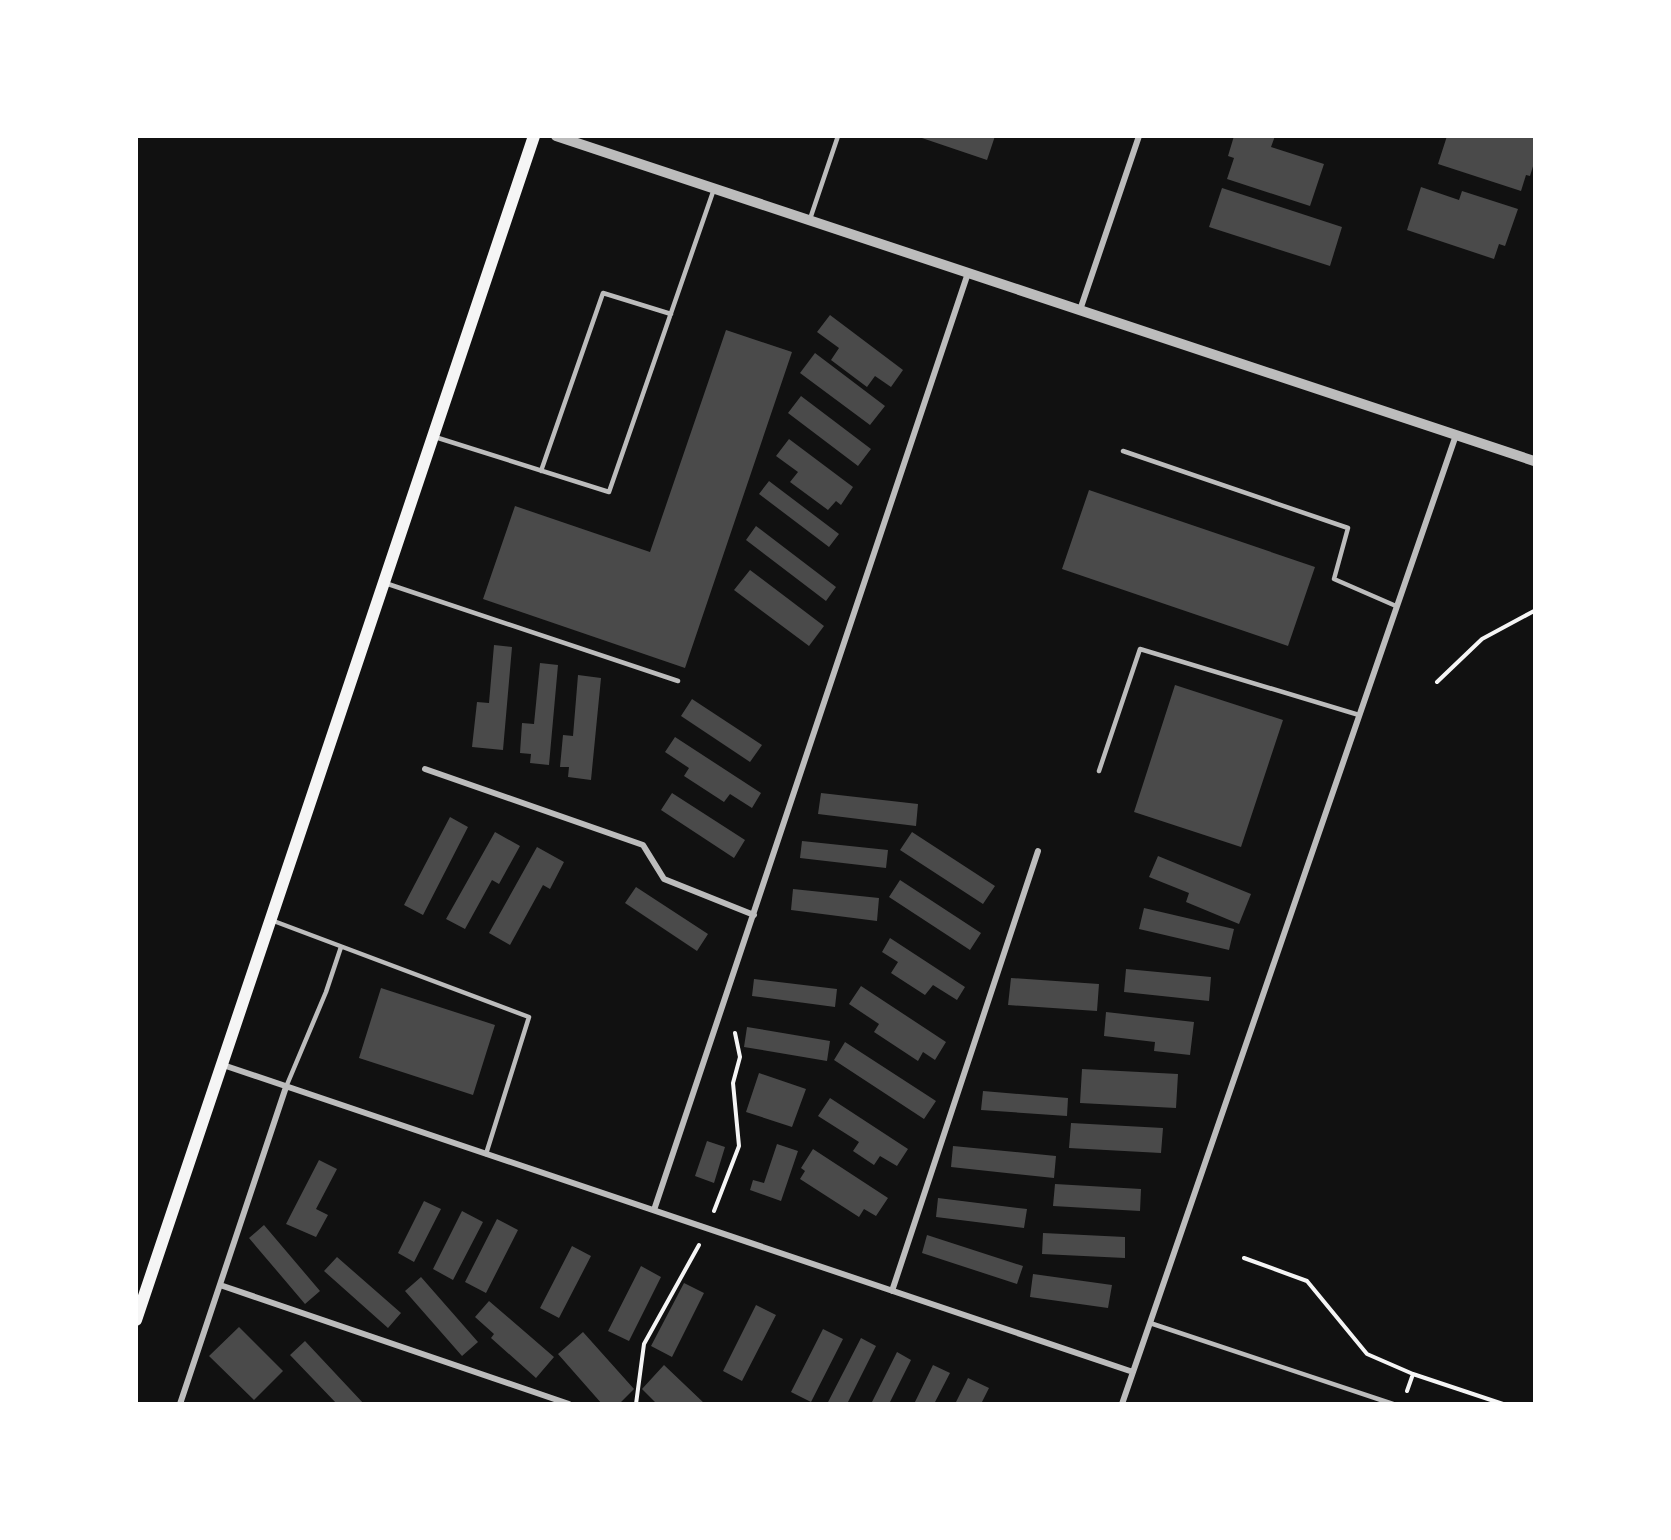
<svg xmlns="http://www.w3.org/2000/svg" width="1671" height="1540" font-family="Barlow,sans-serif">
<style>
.building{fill:#4a4a4a}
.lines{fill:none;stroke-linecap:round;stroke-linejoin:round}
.path{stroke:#f5f5f5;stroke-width:4}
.service{stroke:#bcbcbc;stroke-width:4.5}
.minor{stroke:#bcbcbc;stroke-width:6}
.tertiary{stroke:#bcbcbc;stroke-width:10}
.secondary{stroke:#f5f5f5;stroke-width:12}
</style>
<rect width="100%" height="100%" fill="#111"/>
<path class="building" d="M916,136h79l-8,24z
M1234,136h41l-4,11 53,17 -14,42 -83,-27 7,-21 -6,-2z
M1447,136h87v27l-4,13 -4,-1 -5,16 -83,-27z
M1421,187l38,13 3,-9 56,18 -13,37 -6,-2 -5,15 -87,-29z
M1222,188l120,39 -12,39 -121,-39z
M830,315l73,55 -12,17 -16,-11 -8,11 -36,-27 8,-12 -22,-16z
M726,330l66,22 -107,316 -202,-69 32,-93 135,46z
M815,353l70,53 -15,19 -70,-52z
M801,396l70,53 -13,17 -70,-53z
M789,439l64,48 -12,18 -5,-4 -8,9 -38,-28 8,-10 -22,-16z
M769,481l70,53 -10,13 -70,-53z
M1089,490l226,77 -27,79 -226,-77z
M756,526l80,61 -10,14 -80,-61z
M750,570l74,56 -15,20 -75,-56z
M494,645l18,2 -9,103 -31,-3 5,-45 12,1z
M540,663l18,2 -9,100 -19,-2 1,-9 -11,-1 2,-30 12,1z
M578,675l23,3 -10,102 -23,-3 1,-10h-9l3,-32 10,1z
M1175,685l108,35 -42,127 -107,-35z
M692,699l70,46 -12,17 -69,-46z
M675,737l86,56 -9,15 -22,-14 -6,8 -40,-26 5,-8 -24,-16z
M672,793l73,47 -11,18 -73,-48z
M821,793l97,11 -2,22 -98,-12z
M450,817l18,10 -45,88 -19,-10z
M495,832l25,14 -21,38 -7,-4 -27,49 -19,-10z
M912,832l83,54 -12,18 -83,-54z
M802,841l86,9 -2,18 -86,-10z
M537,847l27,15 -14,27 -7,-4 -33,60 -21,-12z
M1158,856l93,38 -12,30 -53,-22 3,-9 -40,-16z
M900,880l81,53 -11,17 -81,-53z
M636,887l72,47 -11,17 -72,-48z
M793,889l86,9 -2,23 -86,-11z
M1144,908l90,21 -5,21 -90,-21z
M890,938l75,49 -8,13 -24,-15 -8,10 -34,-22 7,-11 -16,-10z
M1126,969l85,8 -2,24 -85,-9z
M1011,978l88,6 -2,27 -89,-6z
M754,979l83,10 -2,18 -83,-11z
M861,986l85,56 -11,18 -12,-8 -5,9 -44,-29 5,-8 -30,-20z
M381,988l114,37 -22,70 -114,-37z
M1106,1012l88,10 -4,33 -36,-4 1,-9 -51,-6z
M747,1027l83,14 -3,20 -83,-14z
M845,1042l91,59 -12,18 -90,-59z
M1082,1069l96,5 -2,34 -96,-5z
M759,1073l47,16 -14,38 -46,-15z
M983,1091l85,7 -1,18 -86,-6z
M830,1098l78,51 -11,17 -17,-10 -6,9 -21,-14 6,-9 -41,-26z
M1071,1123l92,5 -2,25 -92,-5z
M707,1141l18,6 -11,36 -19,-7z
M777,1144l21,7 -17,50 -31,-11 3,-10 11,3z
M953,1146l103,10 -2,22 -103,-11z
M813,1149l75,49 -12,18 -12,-7 -5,8 -59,-38 5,-8 -4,-3z
M319,1160l18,9 -21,40 12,6 -12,22 -30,-13z
M1055,1184l86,5 -1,22 -87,-5z
M938,1198l89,11 -3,19 -88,-11z
M424,1201l17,8 -27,53 -16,-9z
M462,1211l21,11 -30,58 -20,-11z
M497,1219l21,11 -32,63 -21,-11z
M264,1225l56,66 -15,13 -56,-66z
M1043,1233l82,4v21l-83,-4z
M927,1235l96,31 -6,18 -95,-31z
M572,1246l19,10 -32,62 -19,-10z
M337,1257l64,56 -13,15 -64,-57z
M641,1266l20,11 -32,64 -21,-10z
M1033,1274l79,11 -4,23 -78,-11z
M421,1277l57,65 -16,14 -57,-65z
M684,1283l20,10 -32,64 -21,-11z
M489,1301l65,56 -18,21 -45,-40 3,-4 -19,-17z
M756,1305l20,10 -34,66 -19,-10z
M239,1327l44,44 -29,29 -45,-44z
M823,1329l20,10 -32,63 -20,-10z
M583,1332l51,57 -15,15h-17l-44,-50z
M861,1338l15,8 -29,58h-20z
M305,1341l59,63h-27l-47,-49z
M897,1352l14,8 -22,44h-18z
M664,1365l41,39h-48l-15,-15z
M933,1365l17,8 -16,31h-20z
M968,1378l21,10 -8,16h-26z"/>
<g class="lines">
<path class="path" d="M1437,682l45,-43 52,-28
M714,1211l25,-65 -6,-63 7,-26 -5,-24
M1244,1258l63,23 60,73 46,20 90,30
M1407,1391l6,-17
M636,1404l8,-60 55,-99"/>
<path class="service" d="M810,219l28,-83
M435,437l174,55 105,-303
M1123,451l225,77 -14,51 62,27
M541,471l62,-178 68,21
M385,583l293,98
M1099,771l41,-122 219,66
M271,920l258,97 -43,137
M286,1087l40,-95 15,-45
M1150,1323l243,81"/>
<path class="minor" d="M1080,310l59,-174
M425,769l218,76 21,34 90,36
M223,1065l910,307
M654,1210l314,-937
M220,1285l349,119
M892,1291l146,-440
M180,1404l106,-317
M1122,1404l334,-969"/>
<path class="tertiary" d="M556,136l978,325"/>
<path class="secondary" d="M136,1320l398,-1184"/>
</g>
<rect width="1671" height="1540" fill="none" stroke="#ffffff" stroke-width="276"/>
</svg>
